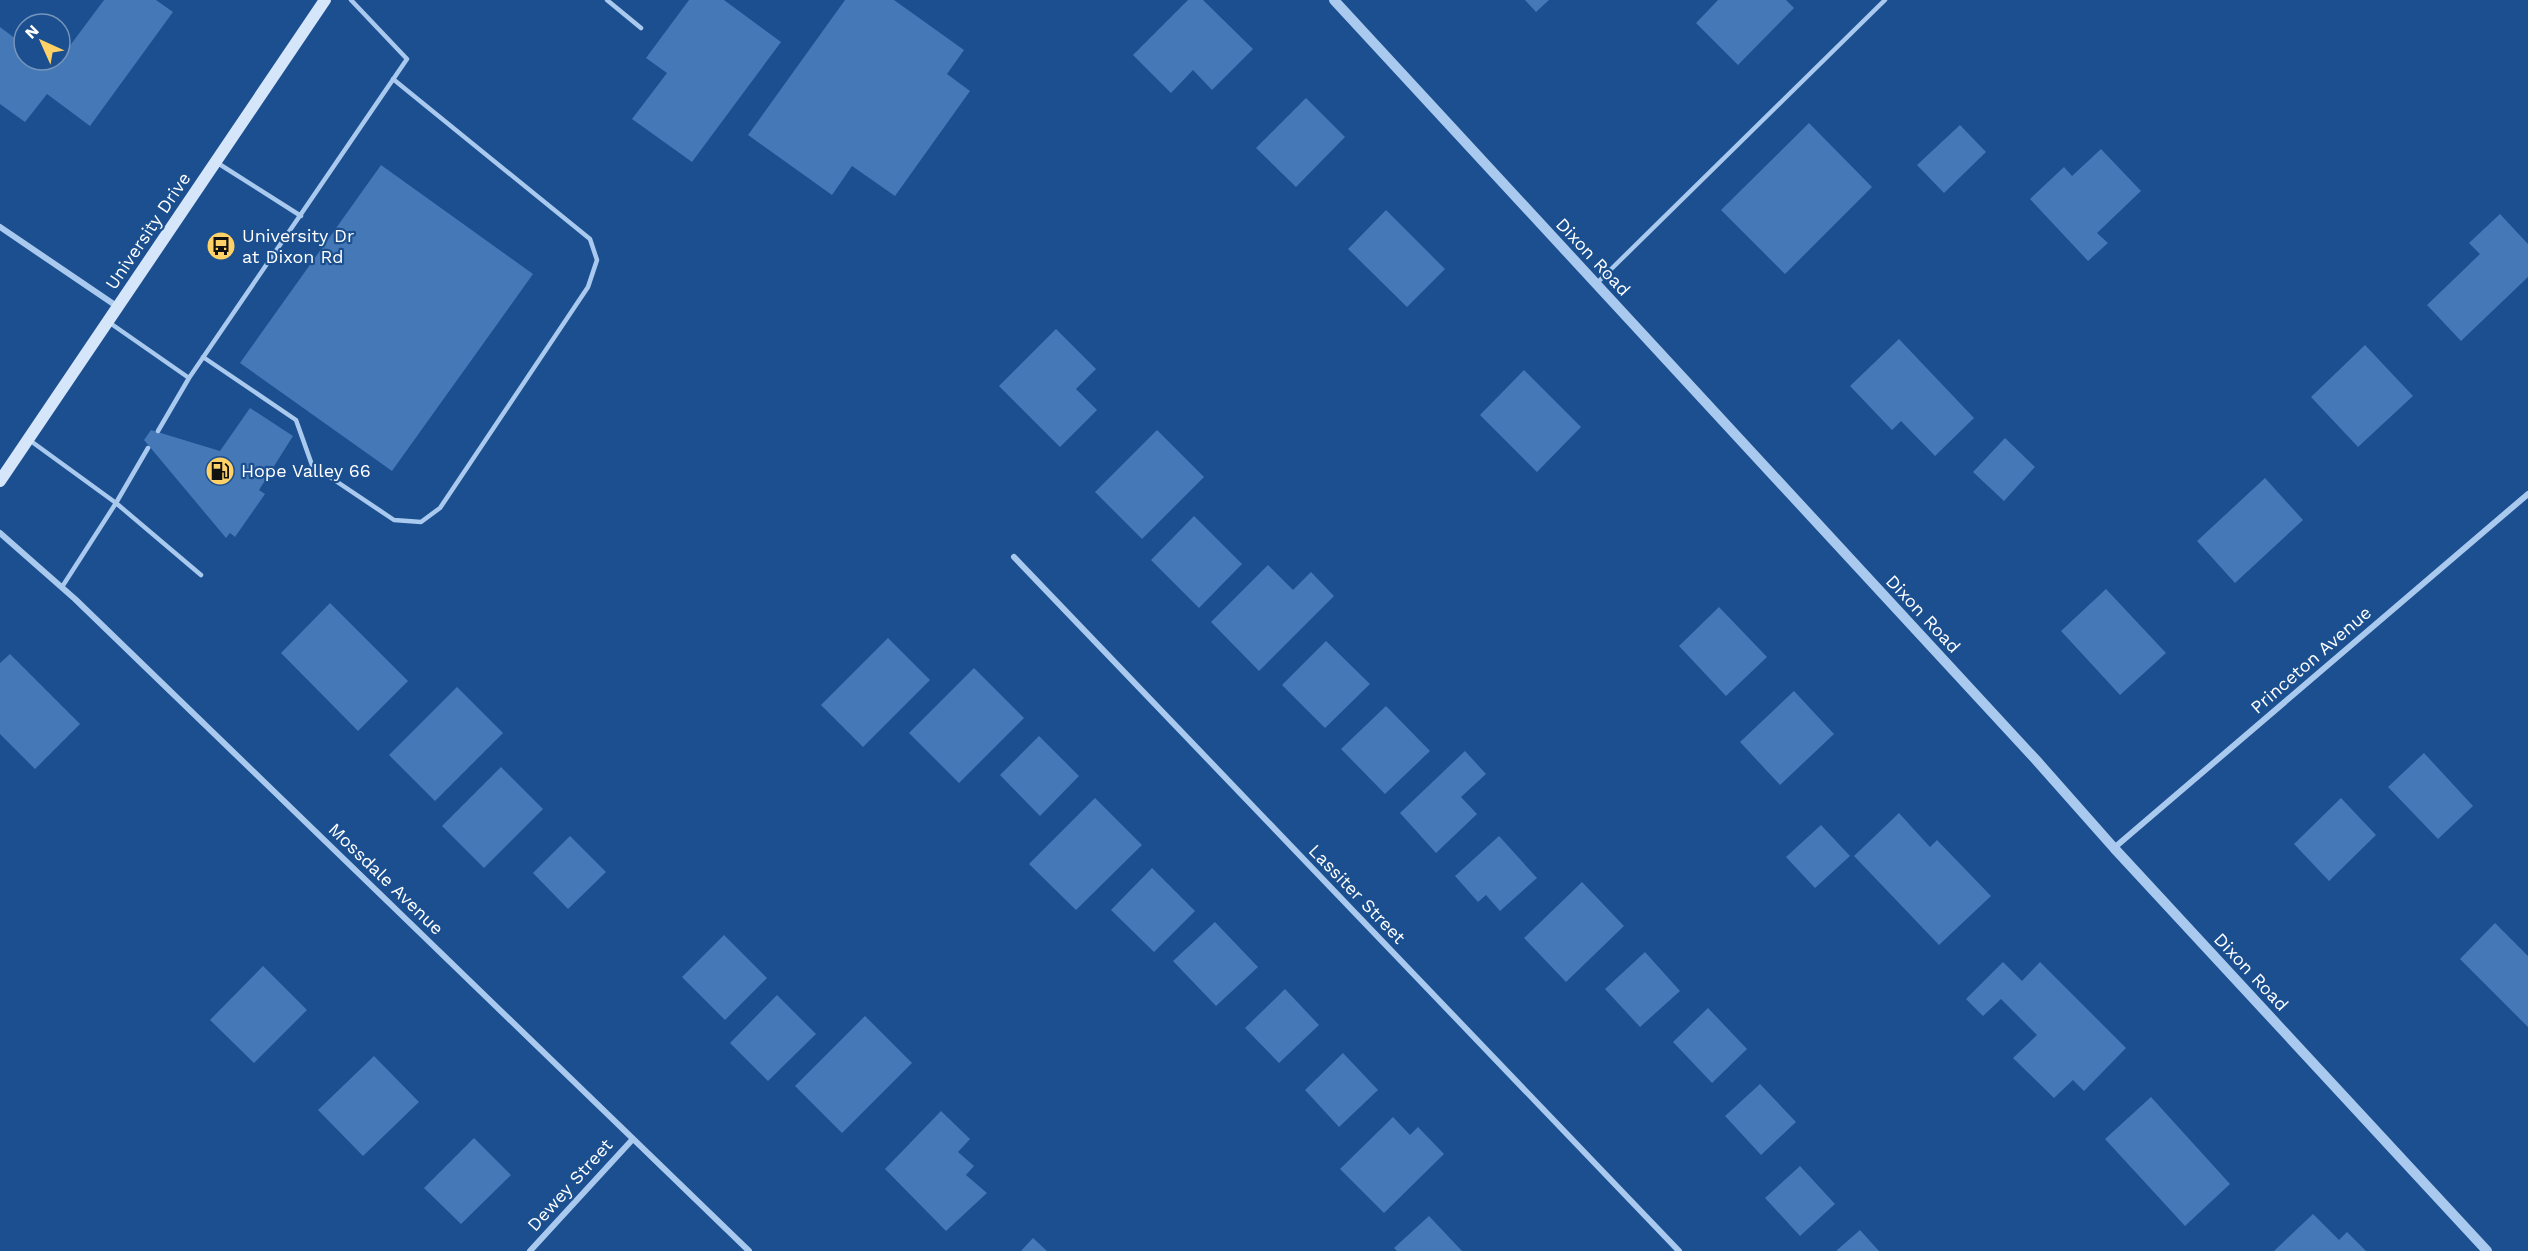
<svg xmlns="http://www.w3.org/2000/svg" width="2528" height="1251" font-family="'Work Sans',sans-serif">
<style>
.building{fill:#4478b7}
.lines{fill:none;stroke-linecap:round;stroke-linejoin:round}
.service{stroke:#a9c9ee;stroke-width:4.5}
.minor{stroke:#a9c9ee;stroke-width:6}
.tertiary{stroke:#a9c9ee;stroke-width:10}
.secondary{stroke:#d6e6fa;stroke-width:12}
.labels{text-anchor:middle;stroke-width:4.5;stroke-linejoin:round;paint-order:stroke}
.street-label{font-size:18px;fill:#fff;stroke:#1b4f8f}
.poi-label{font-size:18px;fill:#fff;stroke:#1b4f8f;text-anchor:start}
</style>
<rect width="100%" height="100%" fill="#1b4f8f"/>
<path class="building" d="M104,0h52l17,12 -83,114 -43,-32 -22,28 -25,-18v-77l24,18v15h21l9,7z
M689,0h35l57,42 -89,120 -60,-43 35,-46 -21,-15z
M845,0h49l70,50 -17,24 23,17 -75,105 -43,-30 -20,29 -84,-60z
M1188,0h15l50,49 -41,41 -19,-20 -22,23 -38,-38z
M1525,0h24l-13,12z
M1718,0h68l8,8 -56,57 -42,-42z
M1306,98l39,39 -49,50 -40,-39z
M1809,123l63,64 -87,87 -64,-64z
M1960,125l26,27 -42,41 -27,-28z
M2101,149l40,42 -44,42 11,10 -20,18 -58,-62 34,-32 8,9z
M381,165l152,109 -141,197 -152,-108z
M1386,210l59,59 -38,38 -59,-58z
M2500,214l28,30v33l-67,64 -34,-36 53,-51 -11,-11z
M1056,329l40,40 -20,20 21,21 -37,37 -61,-61z
M1899,339l75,79 -39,38 -34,-35 -9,9 -42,-44z
M2365,345l48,51 -55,51 -47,-50z
M1524,370l57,57 -44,45 -57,-57z
M250,408l43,28 -34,54 6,4 -30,43 -5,-4 -4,5 -82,-98 7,-10 69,21z
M1157,430l47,47 -62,62 -47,-47z
M2005,438l30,29 -31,34 -31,-29z
M2265,478l38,42 -68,63 -38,-42z
M1194,516l48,48 -43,44 -48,-48z
M1268,565l25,25 18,-18 23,24 -75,75 -48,-49z
M2106,589l60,64 -46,42 -59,-64z
M330,603l78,78 -50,50 -77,-78z
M1719,607l48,50 -41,39 -47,-50z
M888,638l42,42 -67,67 -42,-42z
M1326,641l44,43 -45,44 -43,-43z
M10,654l70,70 -45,45 -35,-35v-71z
M974,668l50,50 -65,65 -50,-50z
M457,687l46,46 -68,68 -46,-46z
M1794,691l40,43 -54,51 -40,-43z
M1386,706l44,45 -45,43 -44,-45z
M1039,736l40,40 -39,40 -40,-41z
M1465,751l21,23 -25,23 16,17 -41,39 -36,-40z
M2424,753l49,53 -35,33 -50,-52z
M501,767l42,42 -59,59 -42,-42z
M1095,798l47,47 -66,65 -47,-46z
M2341,798l35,37 -47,46 -35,-37z
M1899,813l31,34 7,-7 54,56 -52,49 -85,-89z
M1821,825l29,31 -35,32 -29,-31z
M570,836l36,36 -38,37 -35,-36z
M1499,836l38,42 -37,33 -14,-16 -8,7 -23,-26z
M1152,868l43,43 -41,41 -43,-42z
M1582,882l42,44 -58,56 -42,-44z
M1215,922l43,45 -42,39 -43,-45z
M2495,923l33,33v71l-68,-68z
M724,935l43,43 -42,42 -43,-43z
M1645,952l35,39 -40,36 -35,-38z
M2003,962l19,19 18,-19 86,86 -42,43 -11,-11 -19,18 -41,-40 24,-23 -36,-36 -18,17 -17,-17z
M263,966l44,44 -53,53 -44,-43z
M1285,989l34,36 -40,38 -34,-35z
M777,995l39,39 -48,47 -38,-38z
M1708,1008l39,41 -35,34 -39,-41z
M865,1016l47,47 -70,70 -47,-47z
M1343,1053l35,37 -39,37 -34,-37z
M374,1056l45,46 -56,54 -45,-46z
M1760,1084l36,38 -35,33 -36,-39z
M2151,1097l79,87 -45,42 -80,-87z
M941,1111l29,28 -12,13 16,14 -8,9 21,18 -41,38 -61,-62z
M1393,1117l17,18 8,-8 26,27 -60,59 -44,-44z
M474,1138l37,37 -50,49 -37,-36z
M1800,1166l35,38 -35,32 -35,-38z
M2313,1214l26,26 8,-8 19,19h-92z
M1429,1216l33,35h-65l-3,-3z
M1860,1230l19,21h-43z
M1033,1238l14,13h-26z"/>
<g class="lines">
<path class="service" d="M607,0l34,28
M216,162l85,54
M1597,283l288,-283
M110,323l79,55
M203,357l93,63 16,45 82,55 27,2 19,-14 148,-221 9,-27 -7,-21 -197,-160
M158,431l31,-53 218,-319 -56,-59
M28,439l88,64 32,-55
M62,587l54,-84 85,72"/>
<path class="minor" d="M0,227l118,80
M0,533l75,66 674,652
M1014,557l665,694
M2114,848l414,-354
M530,1251l102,-111"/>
<path class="tertiary" d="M1334,0l703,761 77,87 373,403"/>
<path class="secondary" d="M0,481l325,-481"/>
</g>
<defs>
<g id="bus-disc" transform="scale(1.5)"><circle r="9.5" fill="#ffd166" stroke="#1b4f8f"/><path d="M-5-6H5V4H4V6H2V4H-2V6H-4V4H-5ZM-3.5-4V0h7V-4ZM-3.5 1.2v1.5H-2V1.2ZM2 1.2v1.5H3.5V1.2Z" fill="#111"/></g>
<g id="fuel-disc" transform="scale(1.5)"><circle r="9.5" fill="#ffd166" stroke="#1b4f8f"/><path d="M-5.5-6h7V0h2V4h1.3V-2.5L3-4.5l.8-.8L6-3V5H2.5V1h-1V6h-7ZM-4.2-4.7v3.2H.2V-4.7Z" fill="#111"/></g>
</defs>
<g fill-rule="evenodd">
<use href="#bus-disc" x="221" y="246"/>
<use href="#fuel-disc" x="220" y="471"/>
</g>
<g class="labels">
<g class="street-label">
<text transform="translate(148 231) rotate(-56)" y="6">University Drive</text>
<text transform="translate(1593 257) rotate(47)" y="6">Dixon Road</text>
<text transform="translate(1923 614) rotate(47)" y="6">Dixon Road</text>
<text transform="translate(2311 660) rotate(-41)" y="6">Princeton Avenue</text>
<text transform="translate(386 879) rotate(44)" y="6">Mossdale Avenue</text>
<text transform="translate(1357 894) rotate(46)" y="6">Lassiter Street</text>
<text transform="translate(2251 972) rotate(47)" y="6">Dixon Road</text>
<text transform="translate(570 1185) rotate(-48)" y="6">Dewey Street</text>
</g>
<g class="poi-label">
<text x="242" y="242">University Dr<tspan x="242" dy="21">at Dixon Rd</tspan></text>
<text x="241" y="477">Hope Valley 66</text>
</g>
</g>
<g transform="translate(42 42) rotate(315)"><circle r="28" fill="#1b4f8f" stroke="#7695bc" stroke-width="1.5"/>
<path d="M0-4.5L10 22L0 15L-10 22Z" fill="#ffd166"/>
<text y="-9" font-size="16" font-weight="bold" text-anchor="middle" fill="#ffffff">N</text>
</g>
</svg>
